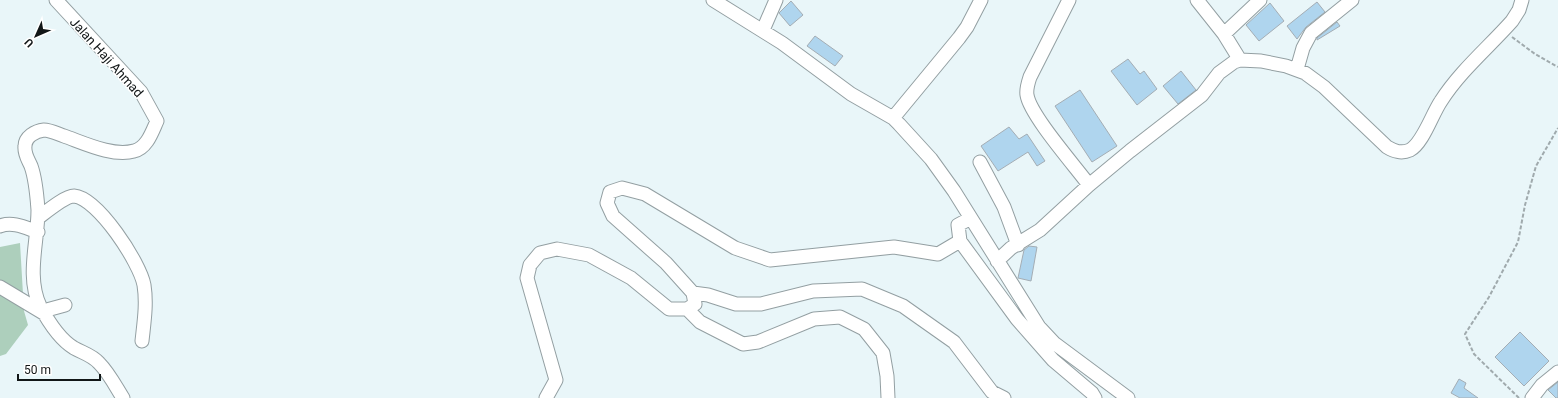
<svg xmlns="http://www.w3.org/2000/svg" width="1558" height="398" font-family="Roboto,sans-serif">
<style>
.green{fill:#adcfbc}
.building{fill:#afd5ee;stroke:#a4adb4}
.lines{fill:none;stroke-linecap:round;stroke-linejoin:round}
.minor-casing{stroke:#939fa2;stroke-width:15}
.path{stroke:#a0aaad;stroke-width:2;stroke-dasharray:4 2;stroke-linecap:butt}
.minor{stroke:#fff;stroke-width:13}
.labels{text-anchor:middle;stroke-width:3;stroke-linejoin:round;paint-order:stroke}
.street-label{font-size:13px;fill:#111617;stroke:#fff}
</style>
<rect width="100%" height="100%" fill="#e9f6f9"/>
<path class="green" d="M20,243l4,68 4,14 -22,29 -6,2v-109z"/>
<path class="building" d="M791,1l12,14 -13,11 -11,-13z
M1317,2l8,10 -19,15 -9,12 -10,-13z
M1270,3l14,18 -25,20 -13,-16z
M1337,22l3,4 -23,14v-2z
M815,36l28,20 -8,10 -28,-20z
M1128,59l12,15 4,-3 13,18 -20,16 -26,-34z
M1181,71l15,19 -18,14 -15,-18z
M1080,90l37,56 -25,16 -37,-56z
M1009,127l10,12 8,-5 18,27 -8,5 -9,-14 -30,19 -17,-25z
M1029,246l8,1 -6,34 -13,-3 6,-28z
M1520,332l29,29 -25,25 -29,-29z
M1459,379l7,4 -2,5 14,10h-18l-9,-5z
M1558,382v16h-2l-8,-8z"/>
<g class="lines">
<g class="minor-casing">
<path id="minor" d="M56,0l85,92 16,29c-5,11 -10,27 -23,30 -21,6 -50,-8 -70,-15 -6,-2 -14,-6 -20,-6 -9,1 -19,7 -19,16 -1,8 3,13 6,20 5,14 6,30 7,44 0,32 -12,66 2,96 8,15 19,33 34,42 9,5 18,7 25,15 10,10 17,24 24,35
M713,0l69,43 69,51 42,24 6,6 32,35 23,32 85,136 15,16 74,55
M1069,0l-39,77c-2,6 -4,12 -3,18 3,20 48,71 62,90
M1197,0l27,34 16,26
M763,30l13,-30
M1224,34l36,-34
M1297,69l6,-21 8,-15 41,-33
M893,118l66,-80 8,-11 14,-27
M980,162l24,45 14,38
M38,218c8,-6 27,-22 36,-22 24,2 66,67 70,89 3,19 0,37 -2,56
M971,218l-13,7 2,16 57,78 36,41 39,33 3,5
M0,226c13,-5 26,2 38,6
M997,261l14,-13 29,-18 49,-45 41,-34 72,-56 17,-22 15,-11 6,-2 21,1 25,5 19,7 19,14 63,60c7,4 14,7 23,3 13,-7 22,-36 31,-49 19,-30 48,-54 71,-80l7,-11 3,-10
M0,287l45,27
M693,293l15,2 28,9h25l52,-13 49,-2 41,17 51,36 38,50 12,6
M687,309l13,13 43,22 15,-2 56,-23 26,-2 24,12 19,24 4,23 1,22
M43,311l22,-6
M546,398l10,-18 -29,-102 3,-13 10,-12 17,-4 32,6 42,23 38,31h18l8,-5 -2,-11 -27,-30 -53,-47 -6,-13 3,-11 12,-4 23,6 90,54 35,12 124,-13 44,7 22,-13
M1532,398l10,-13 16,-13"/>
</g>
<path class="path" d="M1512,37l23,17 23,13
M1519,398l-45,-44 -9,-20 24,-37 29,-55 7,-37 11,-39 22,-38"/>
<use href="#minor" class="minor"/>
</g>
<g class="labels">
<g class="street-label">
<text transform="translate(107 57) rotate(48)" y="5">Jalan Haji Ahmad</text>
</g>
</g>
<g transform="translate(36 36) rotate(225)" stroke="#ffffff" stroke-width="3" paint-order="stroke">
<path d="M0-3L7 15L0 10L-7 15Z" fill="#111617"/>
<text y="-6" font-size="11" font-weight="bold" text-anchor="middle" fill="#111617">U</text>
</g>
<path d="M18 374v6h82v-6" fill="none" stroke="#111617" stroke-width="2"/>
<text x="24" y="374" font-size="12" fill="#111617" stroke="#ffffff" stroke-width="3" paint-order="stroke">50 m</text>
</svg>
